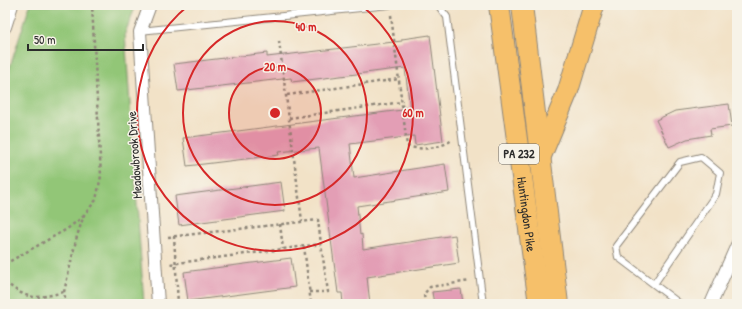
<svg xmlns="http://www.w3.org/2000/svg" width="742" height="309" font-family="'Patrick Hand',sans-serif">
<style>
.green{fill:#92c677;stroke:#5e7851}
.building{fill:#e39eb5}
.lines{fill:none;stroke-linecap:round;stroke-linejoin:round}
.service-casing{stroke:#8e8679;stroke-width:8}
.minor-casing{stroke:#8e8679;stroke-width:14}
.primary-casing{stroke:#8e8679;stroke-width:22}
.path{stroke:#8e8679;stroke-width:2.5;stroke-dasharray:3 3;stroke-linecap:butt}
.service{stroke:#fff;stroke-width:6}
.minor{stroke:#fff;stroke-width:12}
.primary{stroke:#f6c06b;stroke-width:20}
.ring{fill:none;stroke:#d62828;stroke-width:2}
.labels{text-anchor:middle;stroke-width:3;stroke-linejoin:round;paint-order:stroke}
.shield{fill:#f7f3e8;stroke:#686764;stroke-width:1}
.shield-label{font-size:12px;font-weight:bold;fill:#2b2b2b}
.street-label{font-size:13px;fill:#2b2b2b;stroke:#f7f3e8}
.centre{fill:#d62828;stroke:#f7f3e8;stroke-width:2}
.ring-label{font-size:12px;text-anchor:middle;font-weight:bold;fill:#d62828;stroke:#f7f3e8;stroke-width:3;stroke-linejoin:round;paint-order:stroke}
</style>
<rect width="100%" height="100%" fill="#f7f3e8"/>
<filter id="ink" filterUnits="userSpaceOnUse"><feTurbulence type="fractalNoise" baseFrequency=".025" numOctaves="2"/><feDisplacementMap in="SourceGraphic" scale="8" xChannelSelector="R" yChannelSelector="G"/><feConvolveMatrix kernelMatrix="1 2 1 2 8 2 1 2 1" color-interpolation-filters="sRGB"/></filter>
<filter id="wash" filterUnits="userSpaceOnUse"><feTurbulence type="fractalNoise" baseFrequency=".012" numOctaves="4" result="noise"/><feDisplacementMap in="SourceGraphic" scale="16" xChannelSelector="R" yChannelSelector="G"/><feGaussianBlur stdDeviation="0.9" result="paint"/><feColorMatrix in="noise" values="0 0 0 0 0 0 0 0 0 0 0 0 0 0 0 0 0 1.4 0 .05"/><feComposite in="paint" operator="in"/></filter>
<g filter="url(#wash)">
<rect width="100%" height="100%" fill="#f2e2c7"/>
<path class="green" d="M30,5h106l-11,28 19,271h-139v-222z"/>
<g id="blocks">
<path class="building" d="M430,35l13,106 -28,4 -1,-9 -64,8 4,34 91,-14 4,28 -92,14 3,29 2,-1 1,15 92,-14 4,28 -92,14 3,27h-27l-1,-11h-4l-19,-145 -41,4 1,3 -92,11 -4,-28 227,-29 -5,-41 -113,14 -1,-4 -113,13 -4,-27 93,-11v4l135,-16v-2z
M729,104l3,22 -22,3 1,6 -24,4 -18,8 -13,-27 19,-9z
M281,182l4,29 -106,14 -4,-29z
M291,258l4,29 -107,14 -4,-29z
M461,289l2,15h-29l-2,-12z"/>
</g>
</g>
<g filter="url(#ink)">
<use href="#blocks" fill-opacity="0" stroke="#8e8679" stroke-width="1"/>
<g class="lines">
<g class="service-casing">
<path id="service" d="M438,5l9,12 36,287
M140,31l249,-26
M654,284l62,-90 4,-21 -19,-16 -21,5 -64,84 2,11 62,47"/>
</g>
<g class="minor-casing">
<path id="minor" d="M150,5l-10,27 18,272
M5,27l7,-22
M711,304l26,-59"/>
</g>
<g class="primary-casing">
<g id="primary">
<path id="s1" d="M499,5l40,299"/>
<path d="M522,5l36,299"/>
<path d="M541,156l27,-65 26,-86"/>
</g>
</g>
<path class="path" d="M391,15l16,131c13,5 34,2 45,-6
M279,41l23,180
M287,95l112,-16
M289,118l113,-16
M280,224l3,25
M174,236l4,68
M168,237l150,-17 3,24 -151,20
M304,246l7,58
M5,264l62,-35 17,-13
M5,282c24,19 30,17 59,10
M309,292h19l-7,-48
M66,304l-2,-12 13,-56 7,-21 12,-15 5,-24 -9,-171
M425,304l-1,-10 6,-7 40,-6"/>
<use href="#service" class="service"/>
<use href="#minor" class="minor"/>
<use href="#primary" class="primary"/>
</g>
</g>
<circle cx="275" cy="113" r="46" fill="#d62828" fill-opacity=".12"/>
<g class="ring">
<circle cx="275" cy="113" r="46"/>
<circle cx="275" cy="113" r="92"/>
<path d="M361 5A138 138 0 1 1 189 5"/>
</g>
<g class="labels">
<rect class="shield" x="499" y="144" width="40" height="20" rx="3"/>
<g class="shield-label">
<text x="519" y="158">PA 232</text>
</g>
<g class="street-label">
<text transform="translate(134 155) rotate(-94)" y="5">Meadowbrook Drive</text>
<text dy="5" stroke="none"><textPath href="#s1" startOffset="211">Huntingdon Pike</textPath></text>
</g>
</g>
<circle cx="275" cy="113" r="6" class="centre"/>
<g class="ring-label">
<text x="306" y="31">40 m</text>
<text x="275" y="71">20 m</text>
<text x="413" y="117">60 m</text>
</g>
<rect width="742" height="309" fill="none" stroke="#f7f3e8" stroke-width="20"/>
<path d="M28 44v6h115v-6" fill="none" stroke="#2b2b2b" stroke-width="2"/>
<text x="34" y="44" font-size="12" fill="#2b2b2b" stroke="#f7f3e8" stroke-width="3" paint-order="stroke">50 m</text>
</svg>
